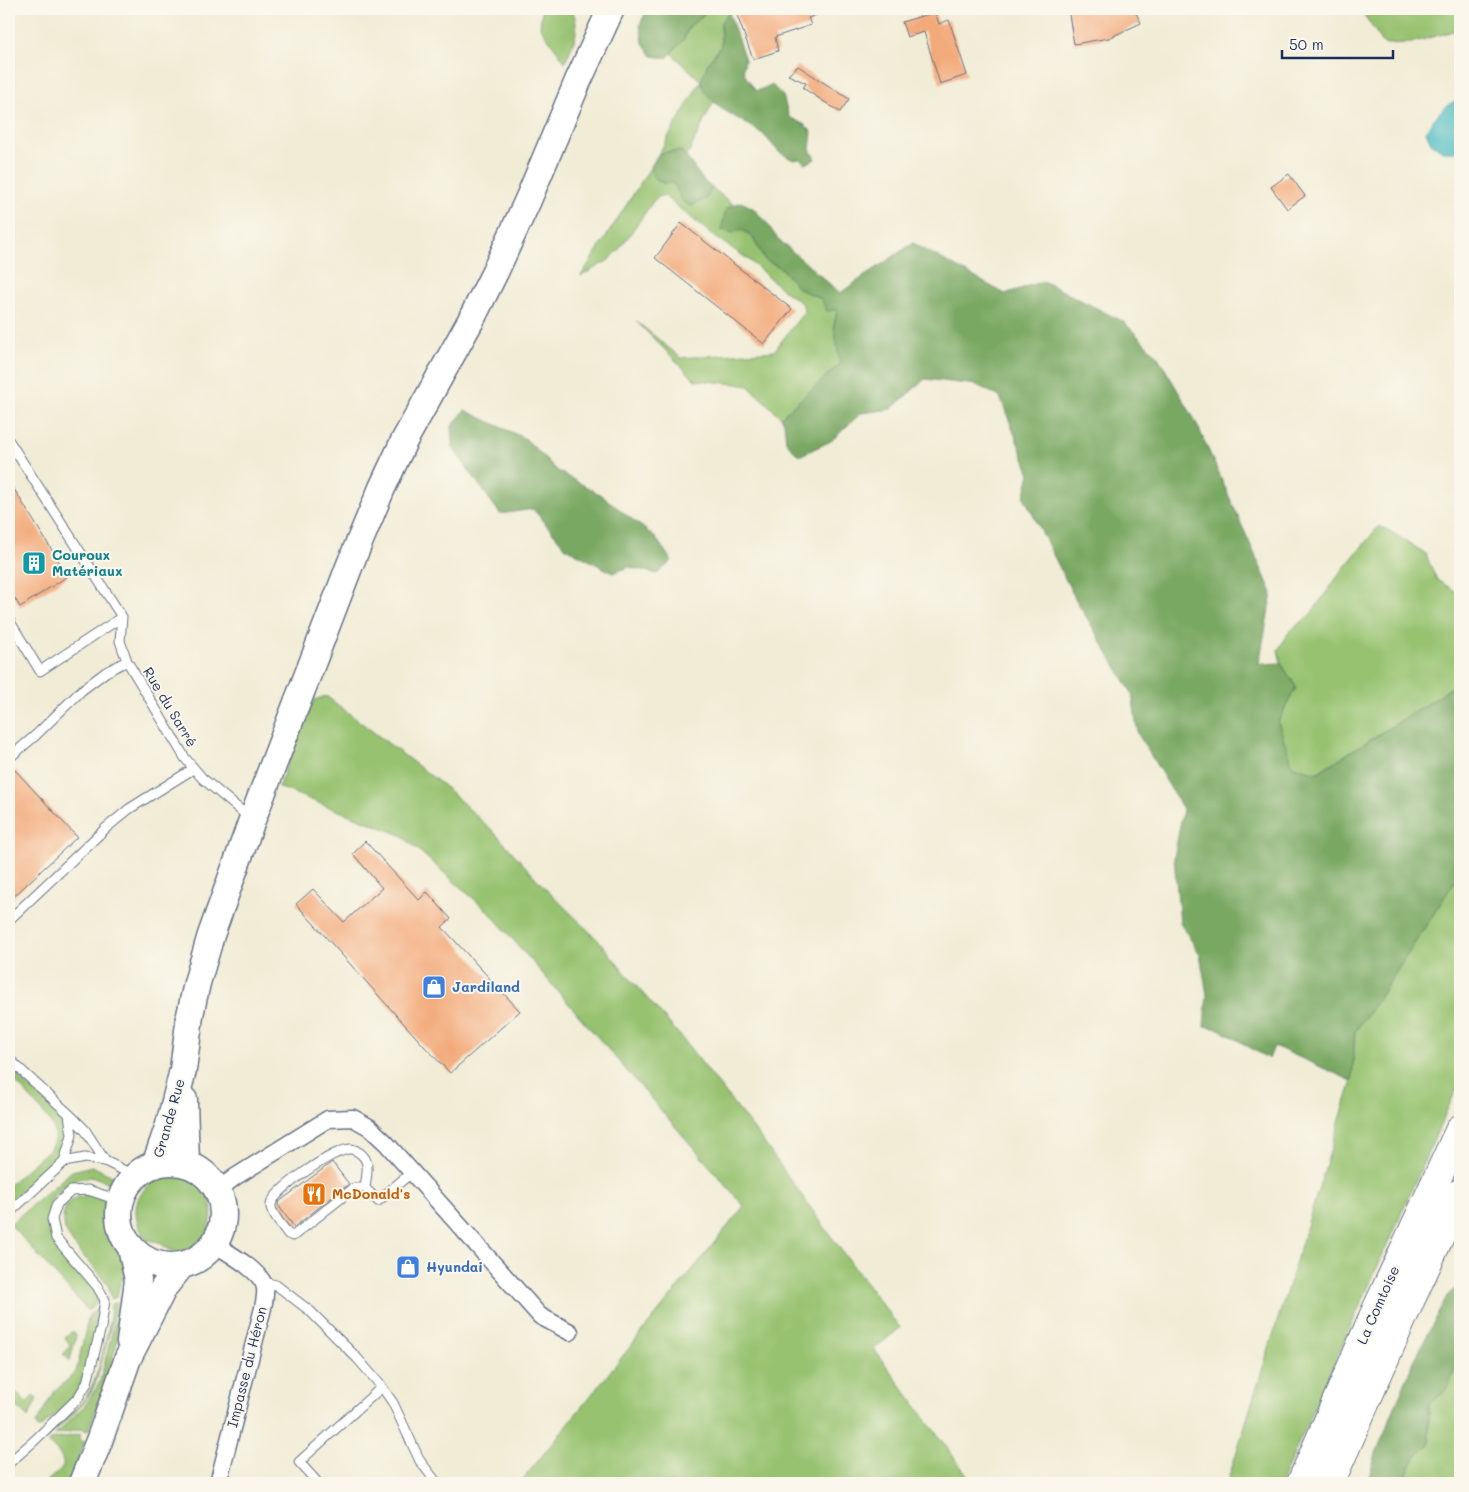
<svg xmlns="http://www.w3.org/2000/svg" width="1469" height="1492" font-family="Mali,sans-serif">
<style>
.green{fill:#97c270;stroke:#597867}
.forest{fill:#79a862;stroke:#4a6c60}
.water{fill:#4dbcc3;stroke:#347690}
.building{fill:#f3aa7a}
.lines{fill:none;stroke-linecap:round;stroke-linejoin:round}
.lane-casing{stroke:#667188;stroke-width:11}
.street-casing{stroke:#667188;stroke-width:19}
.primary-casing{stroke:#667188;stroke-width:29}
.highway-casing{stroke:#667188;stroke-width:30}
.lane{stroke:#fff;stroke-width:9}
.street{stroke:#fff;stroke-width:16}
.primary{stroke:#fff;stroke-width:26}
.highway{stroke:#fff;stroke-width:28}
.labels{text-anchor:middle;stroke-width:4;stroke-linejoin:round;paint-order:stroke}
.culture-label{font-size:14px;font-weight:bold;fill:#0d838f;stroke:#fbf7ec;text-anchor:start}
.street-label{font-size:14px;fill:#1b2f5e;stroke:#fbf7ec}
.shop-label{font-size:14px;font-weight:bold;fill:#366cbe;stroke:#fbf7ec;text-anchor:start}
.food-label{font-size:14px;font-weight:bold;fill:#c56008;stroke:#fbf7ec;text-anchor:start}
</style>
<rect width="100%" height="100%" fill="#fbf7ec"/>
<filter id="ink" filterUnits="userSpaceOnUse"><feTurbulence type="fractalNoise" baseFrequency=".02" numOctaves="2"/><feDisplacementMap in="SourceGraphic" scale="10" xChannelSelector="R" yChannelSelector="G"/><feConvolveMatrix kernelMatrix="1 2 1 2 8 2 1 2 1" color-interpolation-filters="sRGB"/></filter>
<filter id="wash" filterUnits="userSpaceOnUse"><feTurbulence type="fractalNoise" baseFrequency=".0096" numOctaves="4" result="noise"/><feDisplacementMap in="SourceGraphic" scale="20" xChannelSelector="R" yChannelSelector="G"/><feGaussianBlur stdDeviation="1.12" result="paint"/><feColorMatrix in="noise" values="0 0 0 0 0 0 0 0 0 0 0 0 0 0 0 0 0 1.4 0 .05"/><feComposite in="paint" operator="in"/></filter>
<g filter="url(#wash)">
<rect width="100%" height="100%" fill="#f1ecd5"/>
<path class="green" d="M542,9h30c9,23 2,32 -7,53l-25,-35z
M708,9h30l-9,4 -8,9v23l-14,20 -2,27 9,9 -28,57 -4,-7 -23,2 42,-72 -30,-28 13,-14 5,-12 12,-10z
M1357,9h103v20l-49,14 -27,1 -20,-29z
M650,168l4,10 8,5h11l33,16 6,-11 22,17 -8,4 16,20 11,10 12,21 16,8 17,20 23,11 16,11 -3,16 5,21 1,17 -59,53 -34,-32 -52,-5 -59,-59 45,37 93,-7 30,-39 -1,-8 -20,-14 -35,-31 -33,-22 -52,-42 -8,4 -37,52 -9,9 -28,16z
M1379,526l9,4 37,23 12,27 23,14v86l-20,16 -124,77 -24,-7 -14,-44 18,-35 -15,-24 -3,-13 11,-18 21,-17 33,-46z
M326,696l117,89 51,47 52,57 53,52 32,39 52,59 76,97 82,114 59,78 -26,21 99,134h-453l224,-277 -254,-293 -89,-78 -123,-48 36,-87z
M1460,873v208l-179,402h-54l125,-402 3,-50 25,-34z
M13,1071l47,45c6,15 6,28 -2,42l-49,44v-17l41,-36c3,-6 6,-11 4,-18 -2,-12 -35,-45 -45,-56v-3z
M92,1166l26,13 -3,6 -21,-8 -12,1 -19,9 -12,13 -2,9 -1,17 6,15 43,50 1,10 -10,10 -78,-87 62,-53z
M172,1175c59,3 46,79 3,76 -6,0 -11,-6 -17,-9 -3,-1 -8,-1 -11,-2 -22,-28 -10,-59 25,-65z
M87,1195l11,2 7,5 7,9 5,25 12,38 -9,9 -3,14 -6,2c-1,-5 -1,-11 -4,-15 -11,-19 -51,-47 -43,-72 3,-11 12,-15 23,-17z
M127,1284v19l-18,70 -21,58 -7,-2 -26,6 31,-31 14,-22 20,-82z
M117,1303l-21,78 -6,13 -9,12 -32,31 -2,-2c13,-12 29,-24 39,-38 14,-20 24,-68 25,-93z
M99,1306c-4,24 -12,76 -27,93 -10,11 -22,20 -32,29h-2l-2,-4 17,-31 23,-21 13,-57z
M71,1332h3l2,4 -6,25 -7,-7 8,-8 -6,-8z
M1460,1356v127h-55c4,-18 9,-27 24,-39v-39l19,-17z
M9,1384l17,19 7,-7 4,3 -9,19 -19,-20z
M81,1434l-2,6 6,2 -16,41h-24l18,-16c2,-11 -9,-18 -15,-25l3,-2z"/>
<path class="forest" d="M647,9h61l-7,8 -12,10 -5,12 -17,19 -15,-2 -9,-13 -3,-18z
M729,13l16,47 -2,9 3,8 10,14 16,-6 11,11 6,21 16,8 7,7 -2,17 5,10 -9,5 -6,-5 -7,1 -14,-8 -16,-18 -44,-27 -14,-15 -4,-11 6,-16 14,-20v-23z
M682,151l21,29 9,8 -6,11 -15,7 -8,-4 -10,-19c-14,0 -18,-2 -23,-15l9,-15z
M741,202l12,6 13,14 11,16 63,55 73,-50 92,51 38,-13 81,41 34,35 37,63 77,173 -13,71 22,-1 15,24 -18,35 15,44 24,7 123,-77 20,-16v193l-80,124 -25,34 -3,50 -78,-35 -5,13 -50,-30 -15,-3 3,-31 -7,-41 -20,-31 -6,-65 9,-49 -45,-75 -6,-41 -57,-95 -51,-101 6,-23 -30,-77 -23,-12 -52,-6 -34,30 -30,4 -30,28 -32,15 -13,-14 -2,-20 -3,-5 59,-53 -6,-38 3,-16 -10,1 -6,-12 -23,-11 -17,-20 -16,-8 -12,-23 -11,-8 -9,4 -12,-3 5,-21z
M465,410l61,29 32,32 43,24 54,42 17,24 -15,13 -28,-7 -16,6 -47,-25 -33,-39 -33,5 -47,-66 -1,-22z
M1458,1286l2,8v62l-12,32 -19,17v39c-15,12 -20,21 -24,39h-38l9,-30 37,-90 34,-67z"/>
<path class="water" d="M1460,100v47l-7,5h-9l-13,-9 -5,-11c5,-11 21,-31 34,-32z"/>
<g id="blocks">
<path class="building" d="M751,9h79v1l-22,8 3,7 -36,12 3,14 -25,8 -16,-44z
M1068,9h66l7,14 -32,15 -35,6z
M935,12l4,12 10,-4 18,55 -27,9 -16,-52 -17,5 -5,-15z
M798,66l51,33 -9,13 -37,-24 3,-5 -18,-8z
M1289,174l16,22 -18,13 -16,-22z
M681,223l111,86 -28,35 -109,-86z
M9,481l59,95 -48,31 -11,-18z
M15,770l62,67 -68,64v-124z
M365,841l54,59 8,-8 24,27 -9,8 78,84 -70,62 -26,-27 -128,-142 17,-15 31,33 38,-34 -29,-34z
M332,1162l17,22 -55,43 -16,-22 1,-3z"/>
</g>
</g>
<g filter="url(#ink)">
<use href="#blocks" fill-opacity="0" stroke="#667188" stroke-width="1"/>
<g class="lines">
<g class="lane-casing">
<path id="lane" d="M9,441l113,176 -2,24 7,20 58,97 17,20 49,41
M9,620l31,51 82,-54
M9,758l27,-23 46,-45 24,-18 21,-11
M9,920l97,-92 23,-19 64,-40
M9,1059l60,55 16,16 20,31 30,15
M64,1162l8,-27 -3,-21
M365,1188c1,-9 4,-20 1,-27 -2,-6 -9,-11 -15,-12 -14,-2 -79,42 -80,56 -1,8 13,23 17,29l5,2 61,-48h11l13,13 34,-29
M9,1213l55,-51 21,-4 20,3
M263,1282l13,3 34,26 47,47 25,29 11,16 27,58 17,22
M9,1463l25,-22 44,-43 9,-15 14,-56 4,-27 -8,-14 -41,-48 -4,-19 5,-15 14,-13 17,-1 33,11
M318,1483l-19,-21 83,-75"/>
</g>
<g class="street-casing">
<path id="street" d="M218,1190l17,-13 93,-58 25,-1 16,9 17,16 154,173 30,16
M214,1244c13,8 49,28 51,44 1,6 -1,14 -2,20l-45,175"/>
</g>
<g class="primary-casing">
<path id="primary" d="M184,1100l2,64
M119 1214a52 52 0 1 1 104 0a52 52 0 1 1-104 0Z
M155,1165l14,-40 14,-55 7,-55 7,-32 14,-48 41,-115 99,-258 31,-74 22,-47 67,-121 24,-48 33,-72 50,-119 33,-72
M130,1342l8,-62 -7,-32
M82,1483l17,-42 29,-83 36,-71 17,-21"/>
</g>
<g class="highway-casing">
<path id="highway" d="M1301,1483l71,-164 88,-190
M1330,1483l81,-184 49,-106"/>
</g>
<use href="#lane" class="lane"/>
<use href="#street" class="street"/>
<use href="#primary" class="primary"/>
<use href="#highway" class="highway"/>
</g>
</g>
<defs>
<g id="building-square" transform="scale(1.25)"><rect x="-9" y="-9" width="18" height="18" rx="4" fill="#0f9aa8" stroke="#fbf7ec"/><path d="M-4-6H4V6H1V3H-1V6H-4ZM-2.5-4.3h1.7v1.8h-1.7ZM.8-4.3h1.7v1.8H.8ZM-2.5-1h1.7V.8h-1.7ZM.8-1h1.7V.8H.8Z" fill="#fff"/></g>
<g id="shop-square" transform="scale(1.25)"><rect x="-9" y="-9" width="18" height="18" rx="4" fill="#3f7fe0" stroke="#fbf7ec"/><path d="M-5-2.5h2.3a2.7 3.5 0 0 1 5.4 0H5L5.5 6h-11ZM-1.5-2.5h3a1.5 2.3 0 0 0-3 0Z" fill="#fff"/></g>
<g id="restaurant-square" transform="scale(1.25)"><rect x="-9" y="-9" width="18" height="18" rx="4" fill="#e8710a" stroke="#fbf7ec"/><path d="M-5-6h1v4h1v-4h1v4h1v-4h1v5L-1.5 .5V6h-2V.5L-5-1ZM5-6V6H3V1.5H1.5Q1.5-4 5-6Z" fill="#fff"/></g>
</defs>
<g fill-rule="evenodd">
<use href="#building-square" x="34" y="563"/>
<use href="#shop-square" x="434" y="987"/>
<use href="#restaurant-square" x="314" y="1194"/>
<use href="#shop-square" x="408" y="1267"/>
</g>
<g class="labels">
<g class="culture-label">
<text x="52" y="560">Couroux<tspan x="52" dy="16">Matériaux</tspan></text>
</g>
<g class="street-label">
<text transform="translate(170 707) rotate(59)" y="5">Rue du Sarré</text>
<text transform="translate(169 1118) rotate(-74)" y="5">Grande Rue</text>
<text transform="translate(1378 1305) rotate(-66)" y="5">La Comtoise</text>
<text transform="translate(247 1367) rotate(-76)" y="5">Impasse du Héron</text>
</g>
<g class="shop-label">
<text x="452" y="992">Jardiland</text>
<text x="426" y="1272">Hyundai</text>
</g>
<g class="food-label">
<text x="332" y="1199">McDonald's</text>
</g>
</g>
<rect width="1469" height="1492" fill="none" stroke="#fbf7ec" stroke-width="30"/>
<path d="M1282 50v8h111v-8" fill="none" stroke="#1b2f5e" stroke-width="2.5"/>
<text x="1289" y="50" font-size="15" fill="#1b2f5e" stroke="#fbf7ec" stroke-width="4" paint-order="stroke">50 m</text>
</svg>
